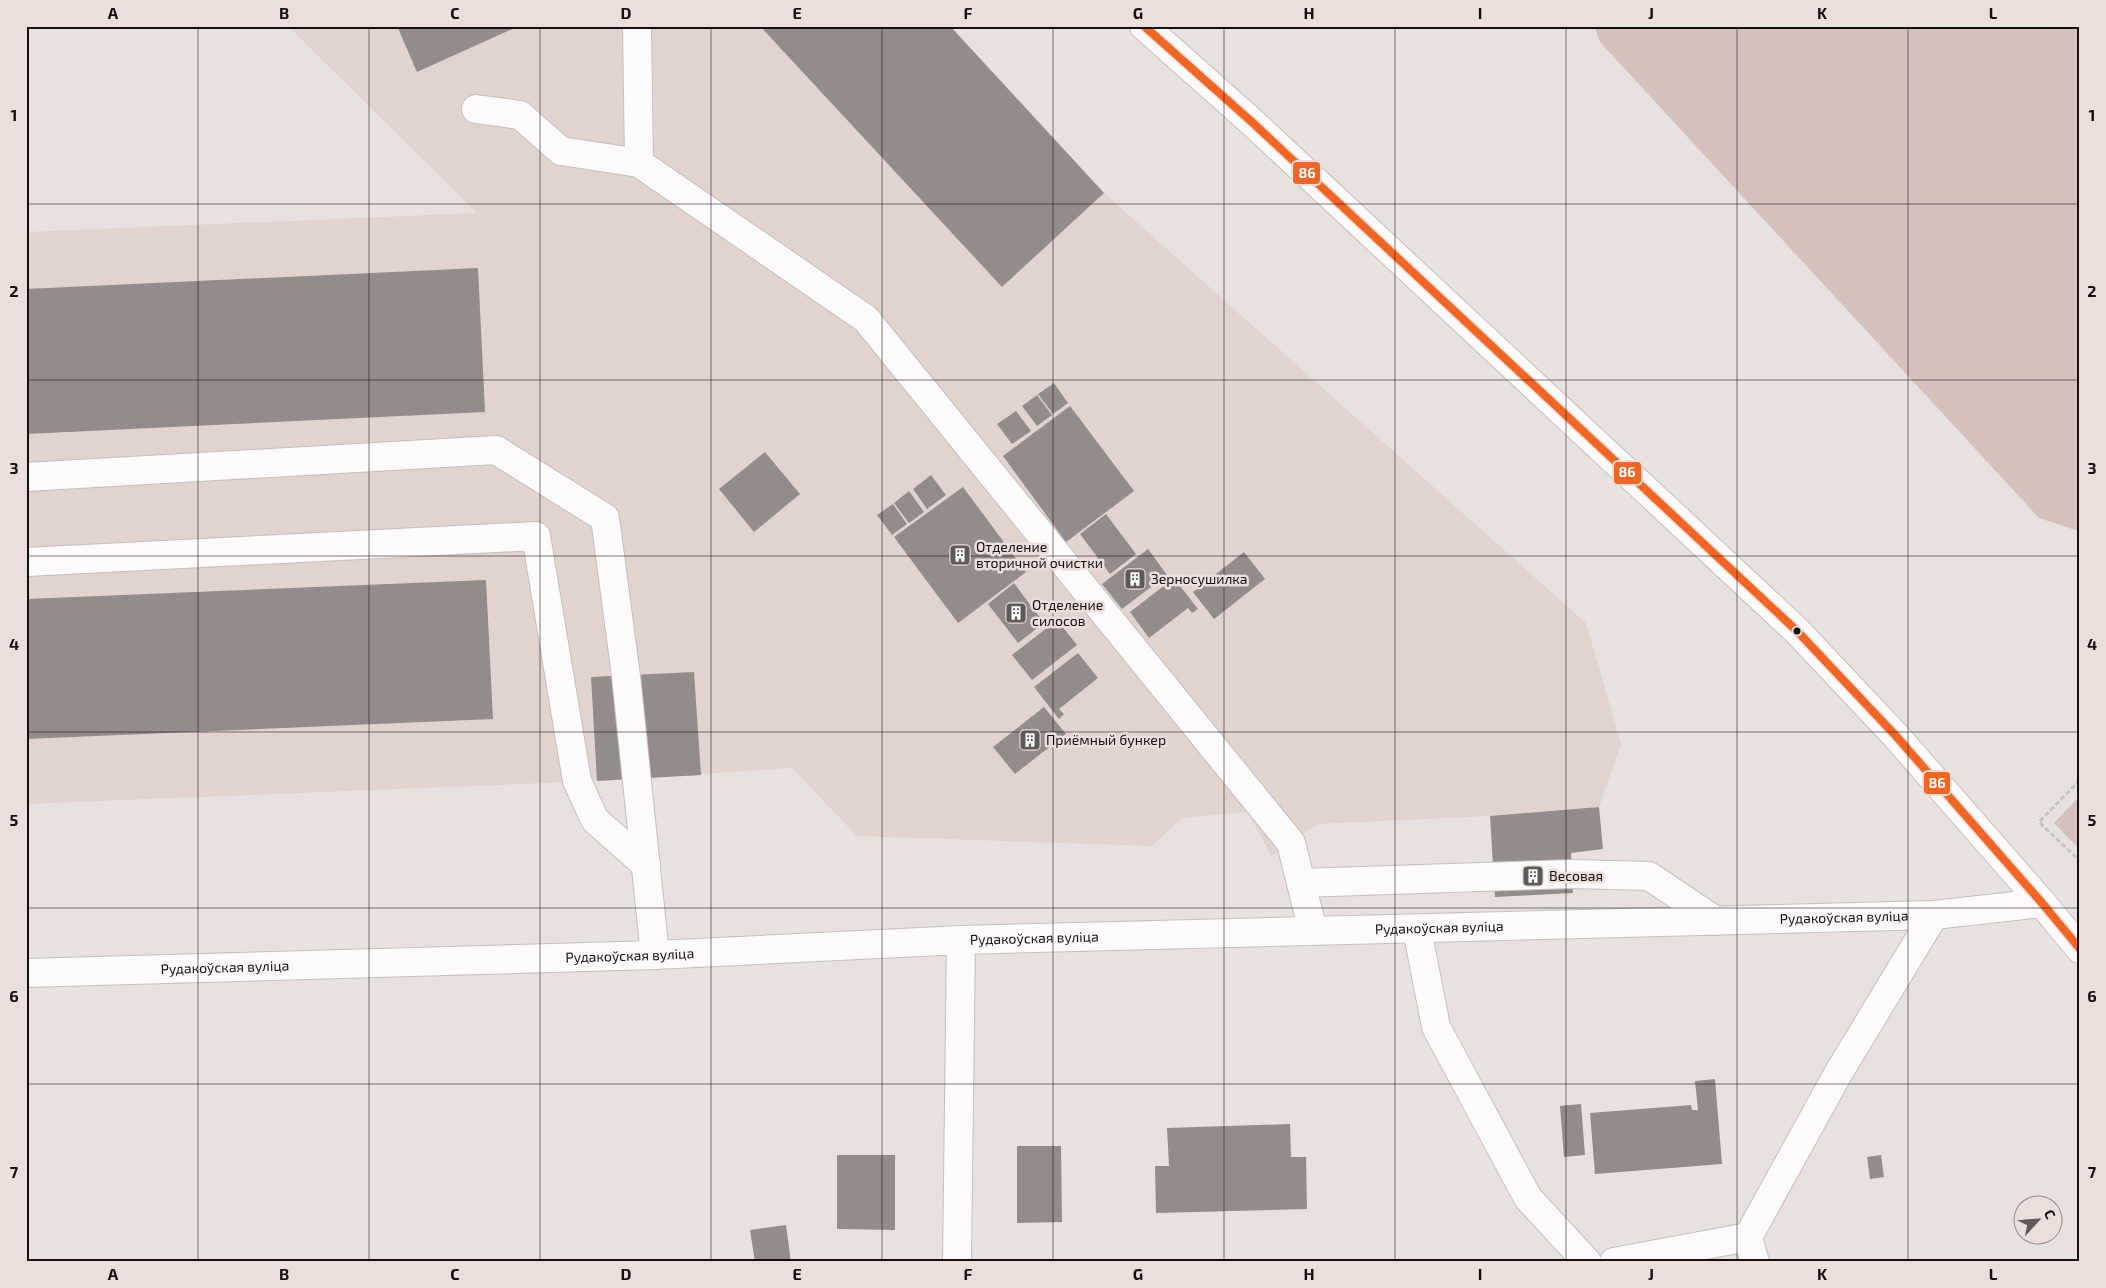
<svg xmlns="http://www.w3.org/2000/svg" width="2106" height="1288" font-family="'Exo 2',sans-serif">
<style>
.built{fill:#e3d3cf}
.green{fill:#d5c1bc}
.building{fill:#948c8a}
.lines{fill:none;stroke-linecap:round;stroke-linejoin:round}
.minor-casing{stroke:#c4bfbd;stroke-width:30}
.major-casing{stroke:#c4bfbd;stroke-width:30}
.path{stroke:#c5c3c2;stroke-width:3;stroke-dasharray:5 2.5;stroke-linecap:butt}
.minor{stroke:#fcfafa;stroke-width:28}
.major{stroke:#fcfafa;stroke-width:28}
.bus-1-casing{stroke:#ecdedb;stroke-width:11}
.bus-1{stroke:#f26522;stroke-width:8}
.grid{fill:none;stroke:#15100f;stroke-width:1;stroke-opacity:0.55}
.bus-dot{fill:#15100f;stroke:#ecdedb;stroke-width:2}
.labels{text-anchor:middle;stroke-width:5;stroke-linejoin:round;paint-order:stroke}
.poi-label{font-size:14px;fill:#15100f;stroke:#ecdedb;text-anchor:start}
.street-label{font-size:14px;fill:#15100f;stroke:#ecdedb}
.line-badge{stroke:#ecdedb;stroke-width:2}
.badge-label{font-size:14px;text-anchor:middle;font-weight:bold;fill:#fff}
.neatline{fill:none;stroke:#15100f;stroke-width:2}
.grid-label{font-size:16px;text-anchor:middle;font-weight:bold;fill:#15100f}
</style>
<rect width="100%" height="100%" fill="#e8e1df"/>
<path class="built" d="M288,26h662l154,167 482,430 35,121 -22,63 -109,9 -172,8 -47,32 -23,-44 -66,6 -30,28 -295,-10 -65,-68 -195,13 -571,23v-572l451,-19z"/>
<path class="green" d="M1594,26h486v504h-5l-36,-12 -439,-476z
M2080,796v54l-26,-27z"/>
<path class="building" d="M397,26h122l-102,46z
M760,26h190l154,167 -102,94z
M478,268l7,144 -459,22v-145z
M1054,383l14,20 -15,11 -15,-20z
M1037,395l15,20 -15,11 -15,-20z
M1070,406l64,85 -68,51 -63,-86z
M1016,411l15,20 -19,13 -15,-20z
M765,452l35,42 -46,38 -35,-43z
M931,475l15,20 -19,14 -14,-20z
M963,487l63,85 -68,51 -64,-86z
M909,491l15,21 -15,11 -15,-20z
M893,504l14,20 -15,11 -15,-20z
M1106,514l30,40 -26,20 -30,-40z
M1148,549l19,26 -45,34 -20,-25z
M1244,552l21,27 -51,40 -21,-27z
M1174,578l24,31 -6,4 -4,-5 -39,30 -19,-26z
M486,580l7,139 -467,20v-140z
M1014,583l30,40 -26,20 -30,-39z
M1057,620l20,25 -45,35 -20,-25z
M1078,653l20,25 -39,31 5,5 -5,5 -25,-32z
M694,672l7,103 -104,6 -6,-104z
M1044,707l22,27 -51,40 -22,-27z
M1599,807l4,42 -32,4 2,40 -78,4 -5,-81z
M1715,1079l7,85 -127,10 -5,-61 101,-8 1,5h6l-3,-29z
M1581,1104l4,51 -21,2 -4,-51z
M1290,1124l1,33h15l1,52 -151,4 -1,-47h14l-2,-38z
M1017,1146h44l1,76 -45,1z
M837,1155h58v75l-58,-1z
M1881,1155l3,22 -14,2 -3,-22z
M786,1225l5,37h-36l-5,-32z"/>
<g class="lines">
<g class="minor-casing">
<g id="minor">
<path d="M637,26l2,137 227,156 425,524 22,88"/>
<path d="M476,109l44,6 41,36 78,12"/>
<path d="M26,477l470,-27 109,68 21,158 29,279"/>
<path d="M26,562l510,-26 41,245 18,39 51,45"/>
<path d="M1301,883l271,-9 77,2 67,45"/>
<path d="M1417,929l19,98 92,171 59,64"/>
<path id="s1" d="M26,973l629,-18 306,-15 973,-25 108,-12"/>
<path d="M1748,1237l7,25"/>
<path d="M957,1262l4,-322"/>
<path d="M1614,1262l134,-25 91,-165 95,-157"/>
</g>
</g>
<g class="major-casing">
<path id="major" d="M1144,26l109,97 544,508 99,105 146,167 38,46"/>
</g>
<path class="path" d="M2080,780l-41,42 41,39"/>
<use href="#minor" class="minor"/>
<use href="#major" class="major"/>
<g class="bus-1-casing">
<path id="bus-1" d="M1144,26l109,97 544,508 99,105 146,167 38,46"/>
</g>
<use href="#bus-1" class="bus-1"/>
</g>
<path class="grid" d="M198,26v1236M369,26v1236M540,26v1236M711,26v1236M882,26v1236M1053,26v1236M1224,26v1236M1395,26v1236M1566,26v1236M1737,26v1236M1908,26v1236M26,204h2054M26,380h2054M26,556h2054M26,732h2054M26,908h2054M26,1084h2054"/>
<defs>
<g id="building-square" transform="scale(1.125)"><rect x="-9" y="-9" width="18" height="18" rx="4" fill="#5f5958" stroke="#ecdedb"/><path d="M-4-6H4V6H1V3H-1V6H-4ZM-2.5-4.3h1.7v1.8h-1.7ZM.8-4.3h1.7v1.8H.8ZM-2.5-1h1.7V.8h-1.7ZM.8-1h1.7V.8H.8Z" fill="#fff"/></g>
</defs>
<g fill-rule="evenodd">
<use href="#building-square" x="960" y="555"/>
<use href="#building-square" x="1135" y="579"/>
<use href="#building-square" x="1016" y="613"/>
<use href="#building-square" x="1030" y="740"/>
<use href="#building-square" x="1533" y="876"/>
</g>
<circle class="bus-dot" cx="1797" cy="631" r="4.5"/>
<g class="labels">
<g class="poi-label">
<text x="976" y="552">Отделение<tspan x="976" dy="16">вторичной очистки</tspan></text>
<text x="1151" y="584">Зерносушилка</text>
<text x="1032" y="610">Отделение<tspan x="1032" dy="16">силосов</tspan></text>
<text x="1046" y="745">Приёмный бункер</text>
<text x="1549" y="881">Весовая</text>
</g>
<g class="street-label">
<text dy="5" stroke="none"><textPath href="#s1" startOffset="1819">Рудакоўская вуліца</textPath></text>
<text dy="5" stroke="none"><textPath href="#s1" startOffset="1414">Рудакоўская вуліца</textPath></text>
<text dy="5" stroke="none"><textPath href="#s1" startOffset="1009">Рудакоўская вуліца</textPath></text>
<text dy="5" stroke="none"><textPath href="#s1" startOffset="604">Рудакоўская вуліца</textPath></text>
<text dy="5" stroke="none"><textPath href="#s1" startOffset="199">Рудакоўская вуліца</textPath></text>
</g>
</g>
<g class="line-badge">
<rect x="1292" y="161" width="29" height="24" rx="5" fill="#f26522"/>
<rect x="1613" y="461" width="29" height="24" rx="5" fill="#f26522"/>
<rect x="1923" y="771" width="28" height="24" rx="5" fill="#f26522"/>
</g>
<g class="badge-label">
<text x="1307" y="178">86</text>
<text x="1627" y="477">86</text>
<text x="1937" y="788">86</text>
</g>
<rect width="2106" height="1288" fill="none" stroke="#ecdedb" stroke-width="55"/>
<g transform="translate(2038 1220) rotate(64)"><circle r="24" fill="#ecdedb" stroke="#968c89"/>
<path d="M0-4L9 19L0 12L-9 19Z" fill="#5f5958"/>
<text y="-8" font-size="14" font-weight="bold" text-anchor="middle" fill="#15100f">С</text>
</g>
<rect x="28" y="28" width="2050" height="1232" class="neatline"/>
<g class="grid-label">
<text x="113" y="19">A</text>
<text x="284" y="19">B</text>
<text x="455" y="19">C</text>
<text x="626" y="19">D</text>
<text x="797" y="19">E</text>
<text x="968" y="19">F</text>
<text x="1138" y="19">G</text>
<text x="1309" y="19">H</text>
<text x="1480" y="19">I</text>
<text x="1651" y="19">J</text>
<text x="1822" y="19">K</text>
<text x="1993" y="19">L</text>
<text x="14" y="121">1</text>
<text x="2092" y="121">1</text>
<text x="14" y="297">2</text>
<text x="2092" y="297">2</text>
<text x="14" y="474">3</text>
<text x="2092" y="474">3</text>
<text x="14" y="650">4</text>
<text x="2092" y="650">4</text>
<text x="14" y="826">5</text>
<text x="2092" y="826">5</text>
<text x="14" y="1002">6</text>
<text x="2092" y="1002">6</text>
<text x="14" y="1178">7</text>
<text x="2092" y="1178">7</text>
<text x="113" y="1280">A</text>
<text x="284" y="1280">B</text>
<text x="455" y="1280">C</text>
<text x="626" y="1280">D</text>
<text x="797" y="1280">E</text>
<text x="968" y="1280">F</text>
<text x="1138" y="1280">G</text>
<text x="1309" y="1280">H</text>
<text x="1480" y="1280">I</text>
<text x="1651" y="1280">J</text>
<text x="1822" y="1280">K</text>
<text x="1993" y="1280">L</text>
</g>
</svg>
